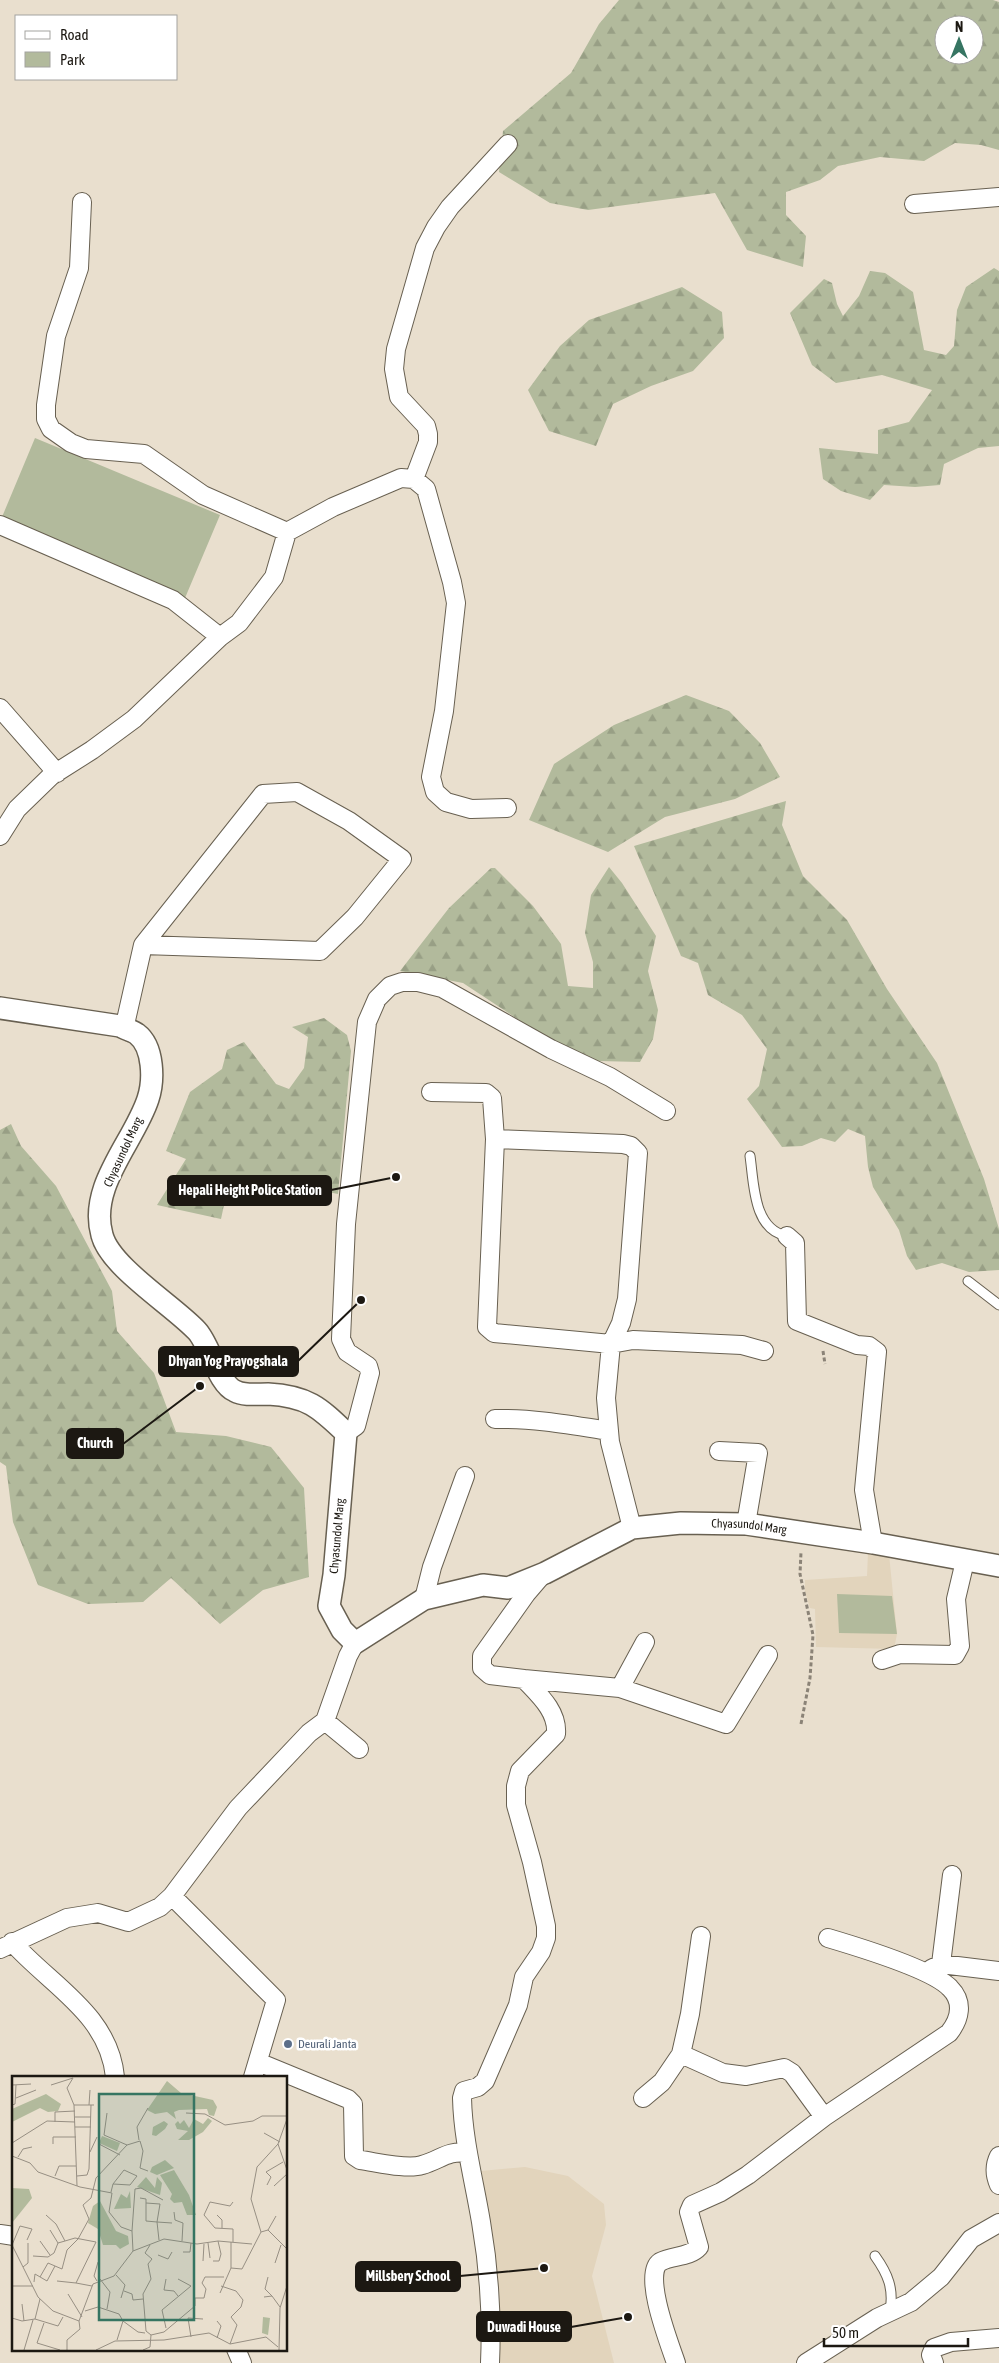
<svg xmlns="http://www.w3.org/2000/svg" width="999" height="2363" font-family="'Asap Condensed',sans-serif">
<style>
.built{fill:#e2d4bc}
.forest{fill:url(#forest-firs);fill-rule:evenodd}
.park{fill:#b2ba9c}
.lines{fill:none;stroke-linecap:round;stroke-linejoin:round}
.service-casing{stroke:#686051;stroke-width:11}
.minor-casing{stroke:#686051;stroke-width:20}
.tertiary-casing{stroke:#686051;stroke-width:24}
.path{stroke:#8b8377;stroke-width:3;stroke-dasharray:4 2.5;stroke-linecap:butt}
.service{stroke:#fff;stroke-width:9}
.minor{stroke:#fff;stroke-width:18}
.tertiary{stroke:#fff;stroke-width:21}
.service-dot{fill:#5c6f8a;stroke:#fff;stroke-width:2}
.labels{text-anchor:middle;stroke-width:5;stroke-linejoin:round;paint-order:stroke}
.street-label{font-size:12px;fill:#1c1812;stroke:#fff}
.service-label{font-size:12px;fill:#4e5e75;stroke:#fff;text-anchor:start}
.inset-road{fill:none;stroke:#978f83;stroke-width:1}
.view{fill:#367562;fill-opacity:0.15;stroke:#367562;stroke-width:2.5}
.inset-edge{fill:none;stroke:#1c1812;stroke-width:2.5}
.leader{fill:none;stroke:#1c1812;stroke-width:2}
.callout-dot{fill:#1c1812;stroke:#fff;stroke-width:2}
.callout{fill:#1c1812;stroke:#1c1812;stroke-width:2}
.callout-label{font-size:14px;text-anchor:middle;font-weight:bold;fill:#fff}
</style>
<defs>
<pattern id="forest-firs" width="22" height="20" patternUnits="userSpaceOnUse" patternTransform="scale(1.25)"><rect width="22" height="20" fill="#b2ba9c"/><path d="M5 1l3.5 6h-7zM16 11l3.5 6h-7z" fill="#989f85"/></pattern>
</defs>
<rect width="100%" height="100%" fill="#e9dfce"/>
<path class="built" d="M868,1553l21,1 8,80 -3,15 -78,-2 -1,-38 -5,-1 -5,-16v-12l62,-4z
M525,2167l43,9 36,28 2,21 -14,51 22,87h-118l-2,-102 -13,-90z"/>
<path class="forest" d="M619,0h374l6,2v148l-18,-5 -26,-2 -31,18 -44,-4 -42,9 -18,14 -34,12v23l20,21 -3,31 -56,-17 -32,-57 -127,17 -38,-7 -51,-31 4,-41 68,-58 28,-49zM944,25h30v30h-30z
M994,268l5,3v175l-21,2 -34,16 -4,21 -25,2 -31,-2 -14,15 -29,-9 -18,-12 -4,-31 59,6v-24l31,-8 23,-32 -50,-15 -46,8 -24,-18 -22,-52 34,-34 8,4 5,21 6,12 16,-20 11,-25 15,2 28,19 11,58 22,5 8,-9 3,-36 9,-23z
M682,287l40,25 2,26 -31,33 -42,15 -38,18 -17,42 -47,-15 -21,-41 32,-44 29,-26z
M686,695l43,16 31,32 20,34 -45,22 -70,18 -57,35 -79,-32 25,-56 60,-39z
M786,801l-4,24 21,51 44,44 40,69 50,74 47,116 15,50v41l-30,2 -27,-9 -26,7 -9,-14 -8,-26 -26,-43 -5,-20 -3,-31 -17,-7 -13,13 -14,-4 -19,8 -20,1 -35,-48 12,-13 8,-37 -25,-34 -34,-20 -10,-32 -17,-7 -47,-110z
M609,867l13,16 34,53 -8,35 10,39 -5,29 -13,23 -42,-1 -46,-15 -30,-24 -59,-39 -63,-12 49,-63 42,-40h4l38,38 28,38 7,42 25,2v-26l-8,-29 6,-38z
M324,1018l23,17 4,16 -13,143 -15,-3 -63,-3 -31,-6 -8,37 -64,-14 29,-46 -20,-8 24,-59 32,-23 5,-19 17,-8 32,42 13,5 15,-21 4,-31 -16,-10z
M11,1124l10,22 35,40 56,105 5,40 37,42 22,59 50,4 45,11 33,41 5,89 -46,13 -43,34 -49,-46 -28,24 -55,2 -50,-19 -25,-63 -7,-56 -6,-4v-332z"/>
<path class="park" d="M35,438l185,77 -35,83 -183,-81z
M837,1594l55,2 5,38 -58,-1z"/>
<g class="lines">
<g class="service-casing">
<path id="service" d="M750,1156c4,27 3,74 37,80
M968,1281l31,24
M875,2256c13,18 19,33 15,55"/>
</g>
<g class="minor-casing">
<path id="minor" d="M82,202l-3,66 -23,68 -10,69v14l5,10 20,14 15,6 58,5 59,41 84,37
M914,204l85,-7
M414,479l14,-37v-8l-2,-8 -27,-29 -5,-28 2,-20 29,-101 11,-21 14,-20 58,-63
M0,525l173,75 47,37
M0,708l57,65
M0,836l17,-27 34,-33 41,-26 42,-31 86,-82 19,-14 35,-46 13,-45 46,-25 68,-29 13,1 12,10 26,93 4,21 -12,108 -13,66 4,15 11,10 25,7 36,-1
M124,1029l19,-84 120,-151 34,-2 52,29 53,38 -47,58 -35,34 -177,-6
M431,1092l55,1 6,5 3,41 -8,188 7,6 117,11 10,-21 6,-24 11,-146 -7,-7 -8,-2 -128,-5
M787,1236l8,7 2,78 60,24 12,1 8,6 -13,138 9,53
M495,1419c38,-1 76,6 114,12
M346,1433l10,-7 14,-53 -2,-7 -21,-14 -6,-13 5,-115 21,-202 10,-23 13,-13 12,-4h16l24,6 109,61 59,28 56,34
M719,1451l39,2 -12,71
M632,1528l-22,-86 -4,-44 5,-54 22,-4 109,5 22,6
M424,1599l8,-32 33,-91
M882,1660l18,-6 55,1 5,-9 -4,-47 9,-38
M524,1679l96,9 25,-46
M620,1688l106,36 42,-69
M325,1721l34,28
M172,1896l104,104 -23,77
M701,1936l-11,78 -9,40 42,19 23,3 38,-8 8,5 32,44
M12,1942c38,43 97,72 103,135
M0,1949l67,-31 31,-5 30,9 32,-15 12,-11 66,-88 71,-75 16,-12 23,-65 7,-13
M941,1964l11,-89
M931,1969l10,-5 58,7
M258,2062l90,37 5,5 1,52 6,4c16,2 47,10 62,5 18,-5 26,-15 45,-12
M643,2098l19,-16 19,-28
M999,2156c-5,10 -4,20 0,29
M0,2234l14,2
M236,2349l6,14
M490,2363c2,-46 -1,-95 -9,-141 -7,-42 -18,-82 -19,-124l2,-7 14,-4 7,-6 33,-76 6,-28 17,-25 5,-14v-12l-14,-64 -16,-57v-19l4,-15 36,-37c2,-23 -18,-40 -32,-55l-34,-4 -8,-7v-12l44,-62 18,-21
M676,2363c-6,-18 -34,-89 -16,-101 12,-7 29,-4 39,-15l-10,-35 3,-7 29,-13 27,-17 76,-58 125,-84c11,-14 15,-31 1,-45 -18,-19 -95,-42 -122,-50
M806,2363l71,-45 34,-16 30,-25 30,-38 28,-16
M934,2363l-3,-8 3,-7 17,-6 48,-4"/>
</g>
<g class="tertiary-casing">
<g id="tertiary">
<path id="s1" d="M0,1008l120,18c5,3 13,5 17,8 17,13 17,47 11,65 -14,43 -60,87 -46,136 8,32 72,71 95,96 13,14 21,53 38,60 9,5 23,3 33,3 39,2 51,13 78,39l-12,142 -5,31 13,24 13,13 69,-44 59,-14 25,3 37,-15 87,-45 49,-5 65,1 127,19 126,23"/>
</g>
</g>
<path class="path" d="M823,1351l2,13
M801,1724l9,-46 3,-43 -13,-61 1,-22"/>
<use href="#service" class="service"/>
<use href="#minor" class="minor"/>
<use href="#tertiary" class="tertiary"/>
</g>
<circle class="service-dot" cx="288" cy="2044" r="5"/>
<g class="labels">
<g class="street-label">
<text transform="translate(123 1152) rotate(-65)" y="4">Chyasundol Marg</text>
<text dy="4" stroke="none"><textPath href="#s1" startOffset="1331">Chyasundol Marg</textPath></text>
<text transform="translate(337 1536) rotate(-85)" y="4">Chyasundol Marg</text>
</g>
<g class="service-label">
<text x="298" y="2048">Deurali Janta</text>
</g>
</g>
<g transform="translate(12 2076)">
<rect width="275" height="275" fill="#e9dfce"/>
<path d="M155,5l14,12 32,7 4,7 -3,9 -5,-1 -2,-6 -28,1 -5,2 2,7 -9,-7 -12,2 -8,-4zM34,18l15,10 -3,7 -10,1 -8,-4 -28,14v-13zM196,42l4,3 -9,11 -14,8h-11l10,-9 -11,-2 -2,-5 3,-3 2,3 4,-4 5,8 5,-9 9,5zM152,45l4,3 -3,5 -9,7 -4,-1 1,-8zM153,84l9,8 -17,7 -7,-3 2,-5zM162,94l15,25 7,20h-9l-5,-13 -8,1 -4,-4 2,-5 -12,-19zM134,101l9,11 2,-11 5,6 -2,12 -23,-8zM0,112l17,1 3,9 -20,25zM118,115l1,17 -17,1 7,-15 6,4zM88,125l16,30 12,5 1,8 -9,5 -4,-4h-13l-5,-16 -10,-6 5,-17z" fill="#b2ba9c"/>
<path d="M90,60l18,7 -3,8 -18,-8zM251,241l7,1 -2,17 -6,-2z" fill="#b2ba9c"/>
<path class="inset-road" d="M61,2l-6,10 7,17 3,81M0,9l19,-1M39,9l22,-7M4,22l20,-8M0,29l3,-1 1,-19M62,29h20M77,29l1,-15M95,37l-3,22 23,10M174,37l19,1 20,11 28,-4 9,-5h25M63,41h16M43,46v-10l20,-1M63,51h16M252,57l16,9M127,64l-2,-13 11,-19M0,67l35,-22 28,1M41,68v-7h23M87,68l21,11M266,68l9,26M78,76l7,-15M0,80l18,7 8,9 42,15 32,6 -3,19 12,15 11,4 1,20M6,81l5,-8 9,-2M43,100l4,-10h17M65,100l10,-1 2,-6 2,-64M255,109l4,-8 -5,-5 17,-10M262,110l13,-12M99,116l2,-8 11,-14 13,6 -7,9 -17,-1M128,122l6,1v22l11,1 3,-18 -14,-1M221,126l-3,4 -20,-4 -6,13 11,13 18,1v13M162,136l1,8 8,3 -1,18M34,139l10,9 9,17 10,-3 21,4 -20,41 16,3M205,139l5,5v8M38,154l8,13M256,154l19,19M120,155l3,-42 6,-1 22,12M249,156l7,-2 8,-14M147,164l-2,-18 15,1M28,165l10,14M219,166v26l11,1 19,-37 -10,-33 6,-32 21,-23 9,-25M196,167l2,15M0,169l26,52 15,14 26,10 1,8 -13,11v10M0,169l8,-19 12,3 -5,11M138,169l-5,8 7,6 -4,5 3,15 -8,15 3,37 5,4M121,175l31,-12 33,5 21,-3 34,3M171,176h7l1,-9M146,179l10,4 4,-7M21,180l15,1 6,-4 4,-10 7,-2M191,185l1,-17M201,185h6l2,-7 -3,-13M263,187l6,-18M43,190l7,3 5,-19 11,-11 11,-20 -6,-14 8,-7 5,-20 31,-33 13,-4 3,10 -3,17 8,3M11,191l5,-4v-20M104,199l9,10 -4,13M256,201l-3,12 7,7M88,203l10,13 -3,17M154,203l-2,11 10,1 4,5M45,205l19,2M85,205l-3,-5 4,-14M22,206l1,-8 12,7 8,-15 -7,-3 -8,14M0,210h21M209,210l15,5 7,9 -2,7 -10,10 6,8 -7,19M112,215l8,3 1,6 10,-1M208,217l11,-25M56,218l14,23M252,221l8,-1 8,11M10,228l2,17M73,235l13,-4 21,7 4,7 -6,19M0,242l10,3 13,-2 5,-20M23,243l23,7 5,-9M67,245l14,-37 21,-8 19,-25M111,245l15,11 7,1M32,247l-7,20 23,7M154,252l-4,-18 29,-24 -13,-7M179,261l-3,-19 15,1M205,262l4,-12 -4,-5M12,274l9,-30M84,274l19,-9 49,-1 45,-7 21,11 36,-7 12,10M131,274l7,-3 1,-12 13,-3 31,-26v-8h9l2,-9 -4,-6 3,-6h19M267,274l1,-42 7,-22"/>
<path class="view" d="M87,18h95v226h-95z"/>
<rect width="275" height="275" class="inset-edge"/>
</g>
<path class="leader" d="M396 1177L331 1190M361 1300L298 1361M200 1386L123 1444M544 2268L460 2276M628 2317L571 2327"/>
<g class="callout-dot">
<circle cx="396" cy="1177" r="5"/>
<circle cx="361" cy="1300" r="5"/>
<circle cx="200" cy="1386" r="5"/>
<circle cx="544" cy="2268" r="5"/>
<circle cx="628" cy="2317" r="5"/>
</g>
<g class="callout">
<rect x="168" y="1176" width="163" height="29" rx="5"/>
<rect x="159" y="1347" width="139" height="29" rx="5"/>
<rect x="67" y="1429" width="56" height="29" rx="5"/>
<rect x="356" y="2262" width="104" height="29" rx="5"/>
<rect x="477" y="2312" width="94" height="29" rx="5"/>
</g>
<g class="callout-label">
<text x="250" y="1195">Hepali Height Police Station</text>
<text x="228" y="1366">Dhyan Yog Prayogshala</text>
<text x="95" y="1448">Church</text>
<text x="408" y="2281">Millsbery School</text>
<text x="524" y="2332">Duwadi House</text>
</g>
<rect x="15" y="15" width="162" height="65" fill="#ffffff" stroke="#a4a3a0"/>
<rect x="25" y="31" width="25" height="8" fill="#ffffff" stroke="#a4a3a0"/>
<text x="60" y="40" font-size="15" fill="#1c1812">Road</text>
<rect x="25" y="52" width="25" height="15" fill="#b2ba9c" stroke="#a4a3a0"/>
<text x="60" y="65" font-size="15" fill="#1c1812">Park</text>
<g transform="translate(959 40)"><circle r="24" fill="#ffffff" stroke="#a4a3a0"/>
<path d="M0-4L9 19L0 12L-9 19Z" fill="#367562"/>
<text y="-8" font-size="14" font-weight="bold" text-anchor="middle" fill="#1c1812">N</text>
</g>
<path d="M824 2338v8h144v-8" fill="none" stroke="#1c1812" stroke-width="2.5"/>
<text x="832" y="2338" font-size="15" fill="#1c1812" stroke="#ffffff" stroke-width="4" paint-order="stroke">50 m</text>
</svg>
